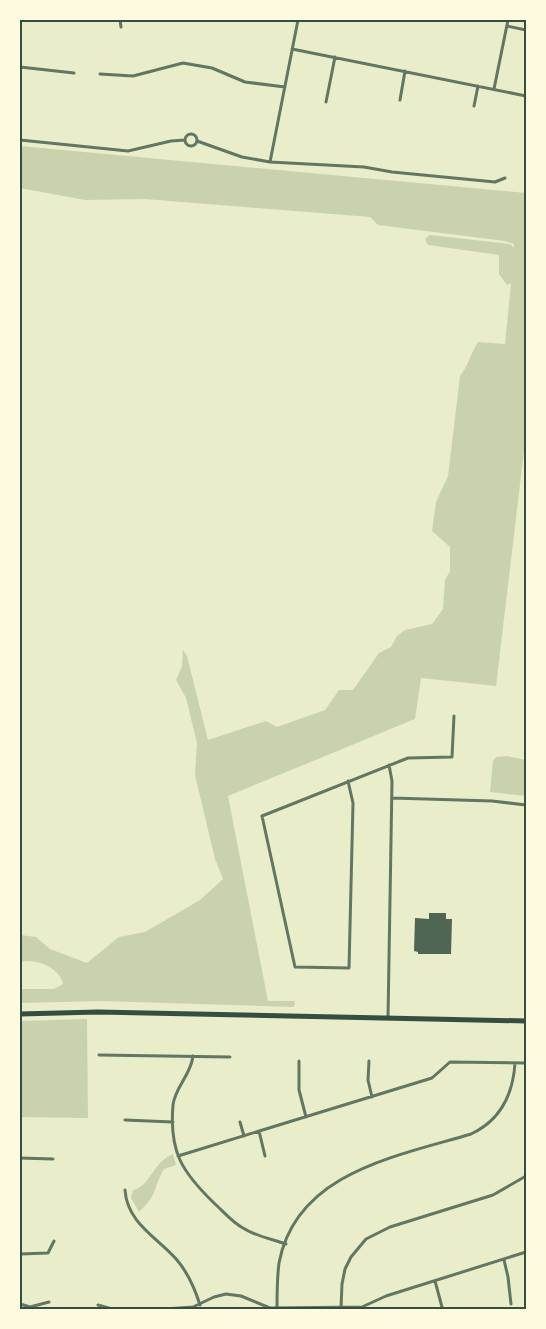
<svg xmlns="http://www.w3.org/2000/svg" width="546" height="1329" font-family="'Work Sans',sans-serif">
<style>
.green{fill:#cad2ad}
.building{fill:#4f6655}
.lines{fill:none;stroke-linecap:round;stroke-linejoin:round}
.minor{stroke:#617663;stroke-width:3}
.primary{stroke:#344e41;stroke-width:5}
.neatline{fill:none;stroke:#344e41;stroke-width:2}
</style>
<rect width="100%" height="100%" fill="#e9edc9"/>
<path class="green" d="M20,146l506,47v241l-30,252 -75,-8 -6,41 -187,77 40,205h27l-1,6 -193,-6 -81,2v-14h34l9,-5c-4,-17 -27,-26 -43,-22v-27l16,2 14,12 37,14 32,-26 26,-5 55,-32 23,-21 -8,-20 -20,-84 2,-32 -11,-45 -10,-18 6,-14 1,-16 4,6 21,84 58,-19 11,6 48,-17 14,-20h14l26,-37 12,-6 6,-11 8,-6 27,-6 11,-15 2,-29 5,-9v-24l-18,-16 4,-29 12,-26 12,-100c8,-10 11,-23 18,-34l27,2 6,-61 -4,2 -8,-11v-19l-71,-10 -3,-6 5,-4 80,9 4,4v-4l-9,-3 -127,-16 -8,-8 -225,-18 -60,1 -65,-12z
M507,756l19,4v36l-36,-4 3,-31 3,-4z
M87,1019l1,99 -68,-1v-96z
M173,1154l3,11 -12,4c-11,19 -6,26 -25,43l-8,-14 2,-8c17,-3 19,-27 40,-36z"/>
<path class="building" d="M429,913h17v6h6l-1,35h-33v-2l-4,-1 1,-33 14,1z"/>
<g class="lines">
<path class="minor" d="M120,20l1,7
M507,26l19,4
M292,49l234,47
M20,67l54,6
M100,74l33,2 50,-13 29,5 33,14 40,5
M494,89l14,-69
M400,100l5,-29
M326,102l9,-45
M474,106l4,-20
M185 140a6 6 0 1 1 12 0a6 6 0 1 1-12 0Z
M20,140l108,11 43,-10 14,-1
M197,141l45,16 28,5 94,5 28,5 103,10 10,-4
M270,162l28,-142
M348,781l5,22 -4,165 -54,-1 -33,-151 146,-58 44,-1 2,-41
M392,798l100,3 34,4
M388,1018l4,-237 -3,-16
M99,1055l131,2
M193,1056c-2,19 -18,31 -20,49 -4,47 9,67 41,98 9,8 18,19 29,25 12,8 29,11 43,16
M299,1061v29l7,27
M369,1061l-1,19 4,17
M125,1120l48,2
M240,1122l4,14
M259,1131l6,25
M178,1156l254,-78 18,-16 76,1
M20,1158l33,1
M125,1190c2,33 33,48 52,70 11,13 18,29 23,45
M20,1254l28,-1 6,-12
M504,1260l4,17 3,27
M435,1281l7,26
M20,1304l10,3 19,-5
M98,1305l14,4h44
M341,1308l1,-24 3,-15 6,-12 15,-18 24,-12 103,-32 33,-19
M165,1309l28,-2 21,-10 12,-3 15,2 29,12 92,-1 24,-11 140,-44
M277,1309c0,-15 0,-31 2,-46 17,-91 119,-107 192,-129 30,-14 42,-39 44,-71"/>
<path class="primary" d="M20,1014l78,-2 428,9"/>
</g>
<rect width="546" height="1329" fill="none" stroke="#fefae0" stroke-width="42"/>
<rect x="21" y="21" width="504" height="1287" class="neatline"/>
</svg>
